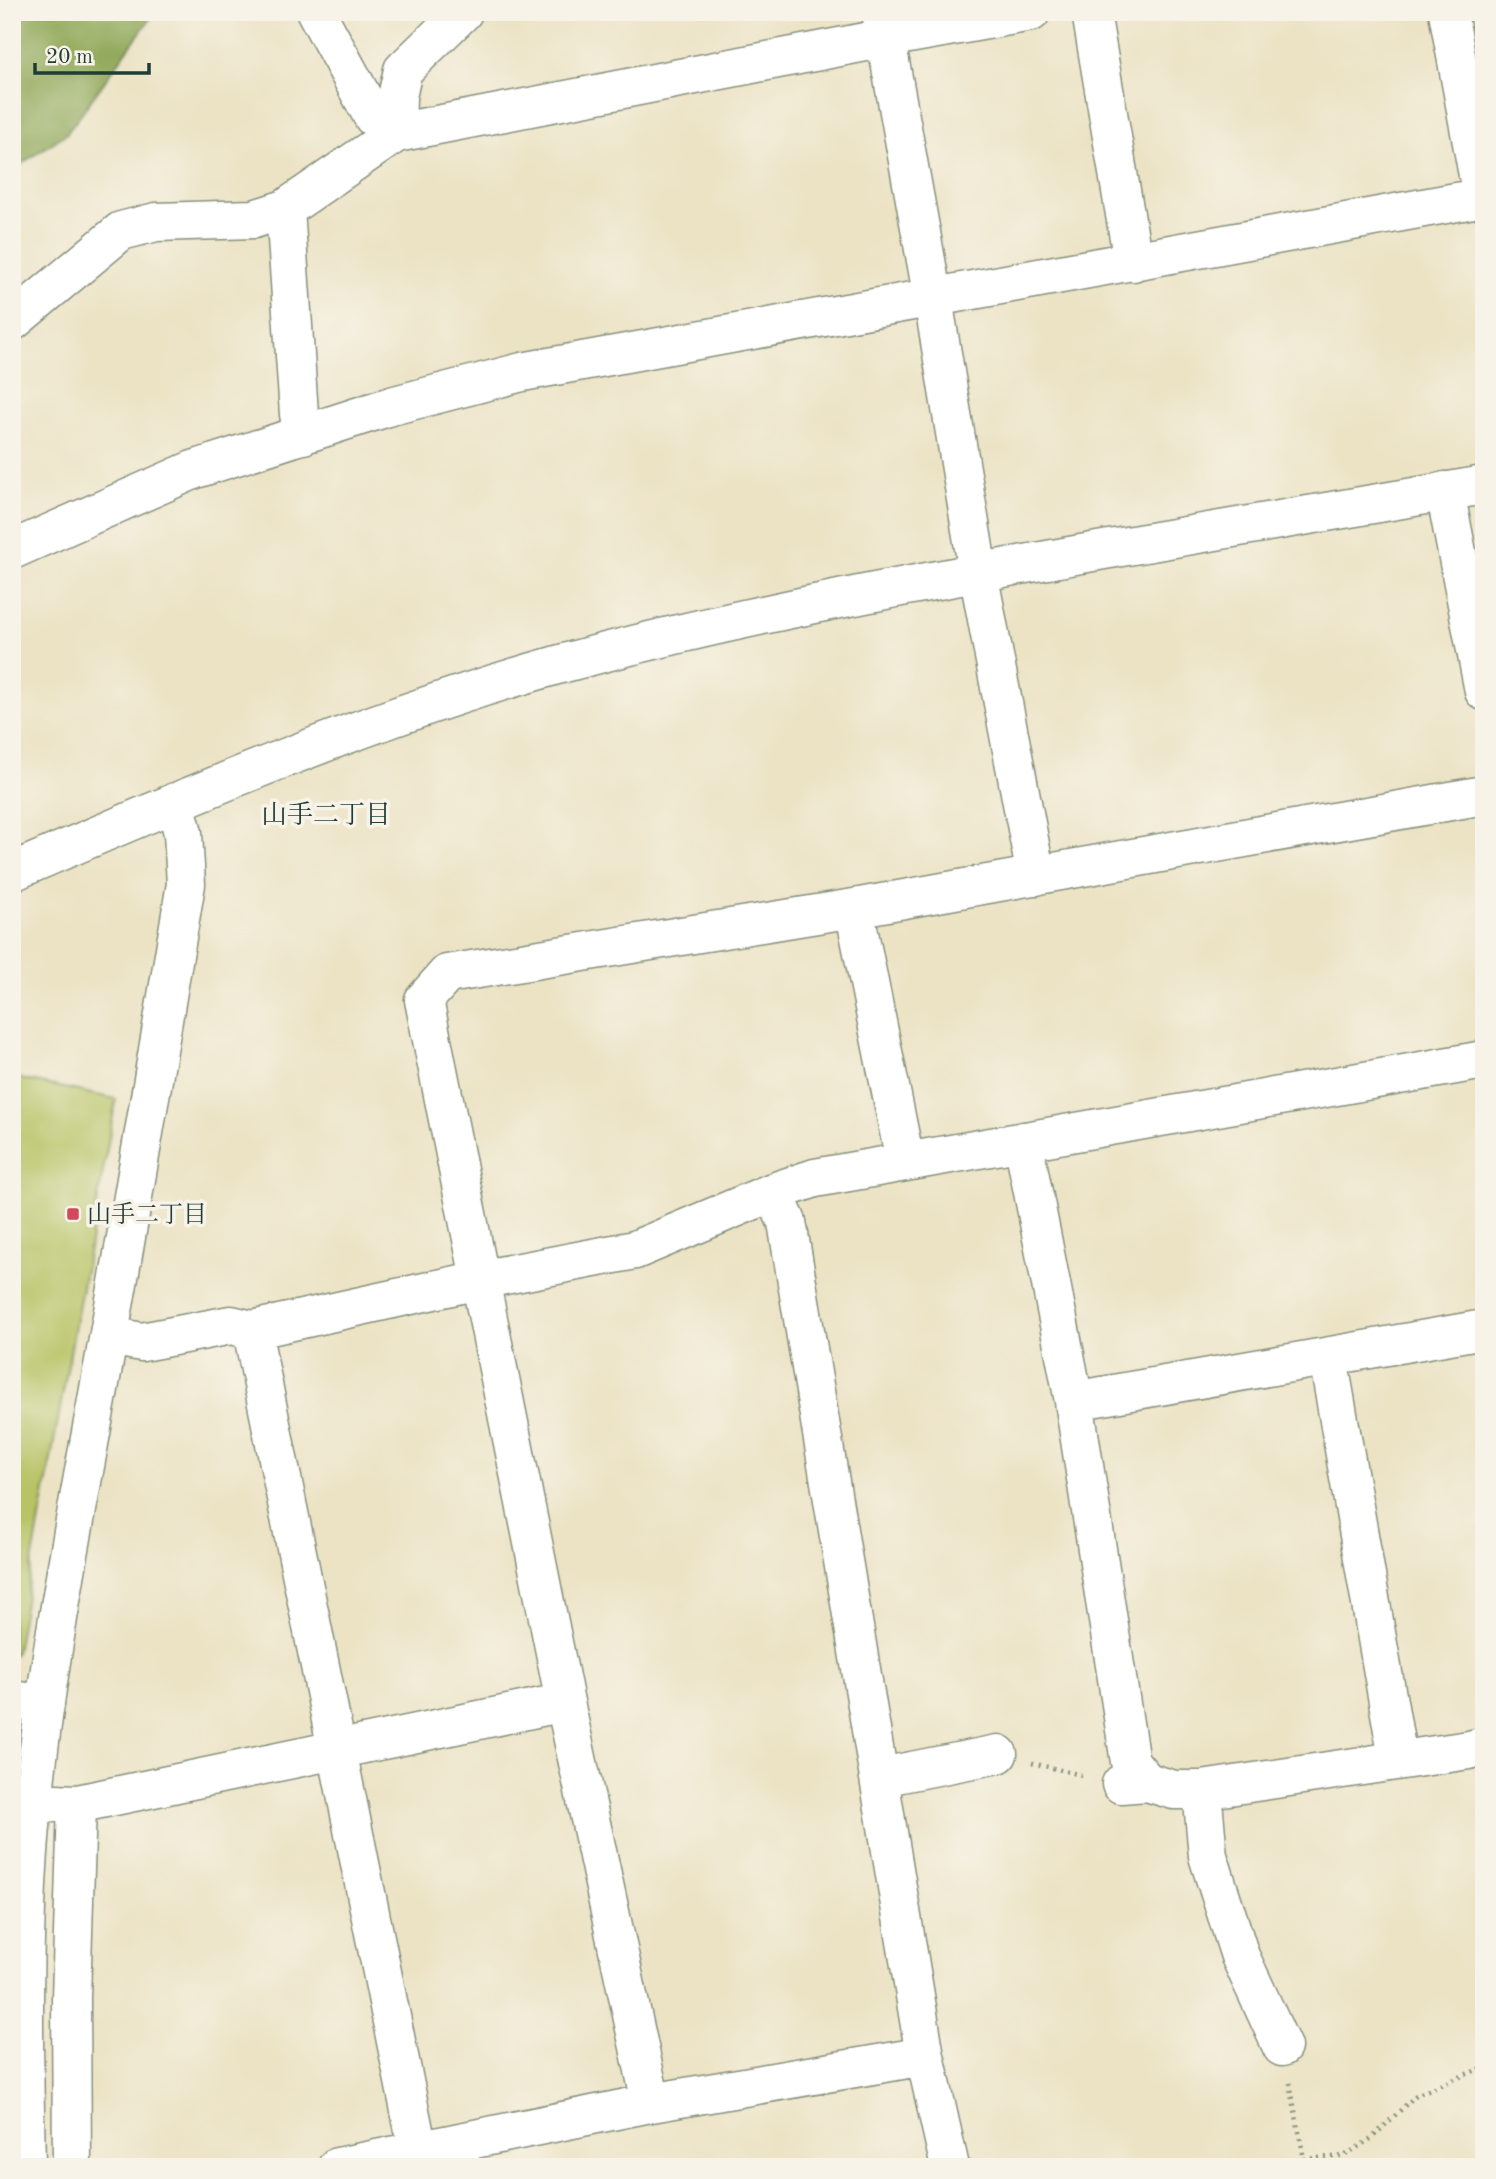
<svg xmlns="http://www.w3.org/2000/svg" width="1496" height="2179" font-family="'Old Standard TT','Noto Serif JP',serif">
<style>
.green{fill:#b7c365;stroke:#6b804c;stroke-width:2}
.forest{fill:#91a95a;stroke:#587347;stroke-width:2}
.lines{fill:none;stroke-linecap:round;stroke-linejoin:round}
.minor-casing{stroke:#86907c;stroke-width:41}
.tertiary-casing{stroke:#86907c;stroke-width:41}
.path{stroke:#86907c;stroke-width:4.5;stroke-dasharray:2 5;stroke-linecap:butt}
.minor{stroke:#fff;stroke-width:38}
.tertiary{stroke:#fff;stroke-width:38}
.poi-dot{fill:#d1495b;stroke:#f7f3e8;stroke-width:2.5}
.labels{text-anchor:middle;stroke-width:7;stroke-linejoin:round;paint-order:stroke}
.poi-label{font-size:24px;fill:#1f3d34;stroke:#f7f3e8;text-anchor:start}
.neighbourhood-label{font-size:26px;fill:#1f3d34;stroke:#f7f3e8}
</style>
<rect width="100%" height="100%" fill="#f7f3e8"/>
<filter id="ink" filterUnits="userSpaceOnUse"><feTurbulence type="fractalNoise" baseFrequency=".0143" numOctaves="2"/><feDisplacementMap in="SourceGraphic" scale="14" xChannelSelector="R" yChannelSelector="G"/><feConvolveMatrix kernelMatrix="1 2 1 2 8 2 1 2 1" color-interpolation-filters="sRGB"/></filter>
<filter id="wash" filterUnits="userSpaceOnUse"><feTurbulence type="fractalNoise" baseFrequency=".00686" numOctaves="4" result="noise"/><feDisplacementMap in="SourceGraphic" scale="28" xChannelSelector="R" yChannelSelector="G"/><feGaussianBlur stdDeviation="1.57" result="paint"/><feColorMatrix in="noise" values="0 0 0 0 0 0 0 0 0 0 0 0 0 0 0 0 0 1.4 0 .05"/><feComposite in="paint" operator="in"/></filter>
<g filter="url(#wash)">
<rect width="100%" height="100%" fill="#ece3c5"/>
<path class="green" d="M12,1077l104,22 -100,553 -4,4z"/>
<path class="forest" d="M12,12h143l-88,121 -55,37z"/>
</g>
<g filter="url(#ink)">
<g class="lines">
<g class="minor-casing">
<path id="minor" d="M316,12l57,105 23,16 490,-95 145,-26
M881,12l52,287 45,273 58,304
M1091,12l42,250
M1448,12l34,185
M285,209l14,205 4,21
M12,322l109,-91 35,-9 98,-3 31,-10 111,-76 1,-36 6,-27 60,-58
M1445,491l39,200
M12,550l181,-80 198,-64 131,-34 962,-175
M854,908l51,253
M1023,1141l51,260 56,361 17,20
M773,1192l14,30 138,834 25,111
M252,1330l166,820
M109,1336l33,6 89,-17 21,5 227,-50 156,-30 138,-58 42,-14 669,-118
M1328,1357l70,402
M1074,1401l410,-72
M12,1700l33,4
M881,1777l117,-23
M1121,1784l26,-2 27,8h28l267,-40 15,-4
M1202,1790l6,66 32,100 42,91
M34,1802l43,2 488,-102
M651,2103l-86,-401 -141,-702 23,-26 407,-66 630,-113
M72,2167l-1,-169 6,-194
M337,2167l314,-64 274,-47"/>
</g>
<g class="tertiary-casing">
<path id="tertiary" d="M12,872c178,-77 358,-154 545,-207 178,-49 360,-82 541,-114 129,-22 257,-44 386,-66
M26,2167c-2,-100 -4,-200 2,-300 10,-164 44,-327 73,-489 30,-164 57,-329 85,-494l-3,-51 -8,-31"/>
</g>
<path class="path" d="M1032,1763l53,13
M1290,2083l14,76 -5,8
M1304,2159l40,-3 28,-18 44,-43 68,-28"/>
<use href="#minor" class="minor"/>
<use href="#tertiary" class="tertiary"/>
</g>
</g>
<rect class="poi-dot" x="66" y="1207" width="14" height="14" rx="3.5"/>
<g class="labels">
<g class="poi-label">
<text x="87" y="1222">山手二丁目</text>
</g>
<g class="neighbourhood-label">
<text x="326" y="823">山手二丁目</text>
</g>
</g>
<rect width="1496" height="2179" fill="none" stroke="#f7f3e8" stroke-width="42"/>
<path d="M35 63v10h114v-10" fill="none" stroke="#1f3d34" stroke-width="3.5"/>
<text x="46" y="63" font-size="21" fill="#1f3d34" stroke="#f7f3e8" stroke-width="5" paint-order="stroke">20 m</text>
</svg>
